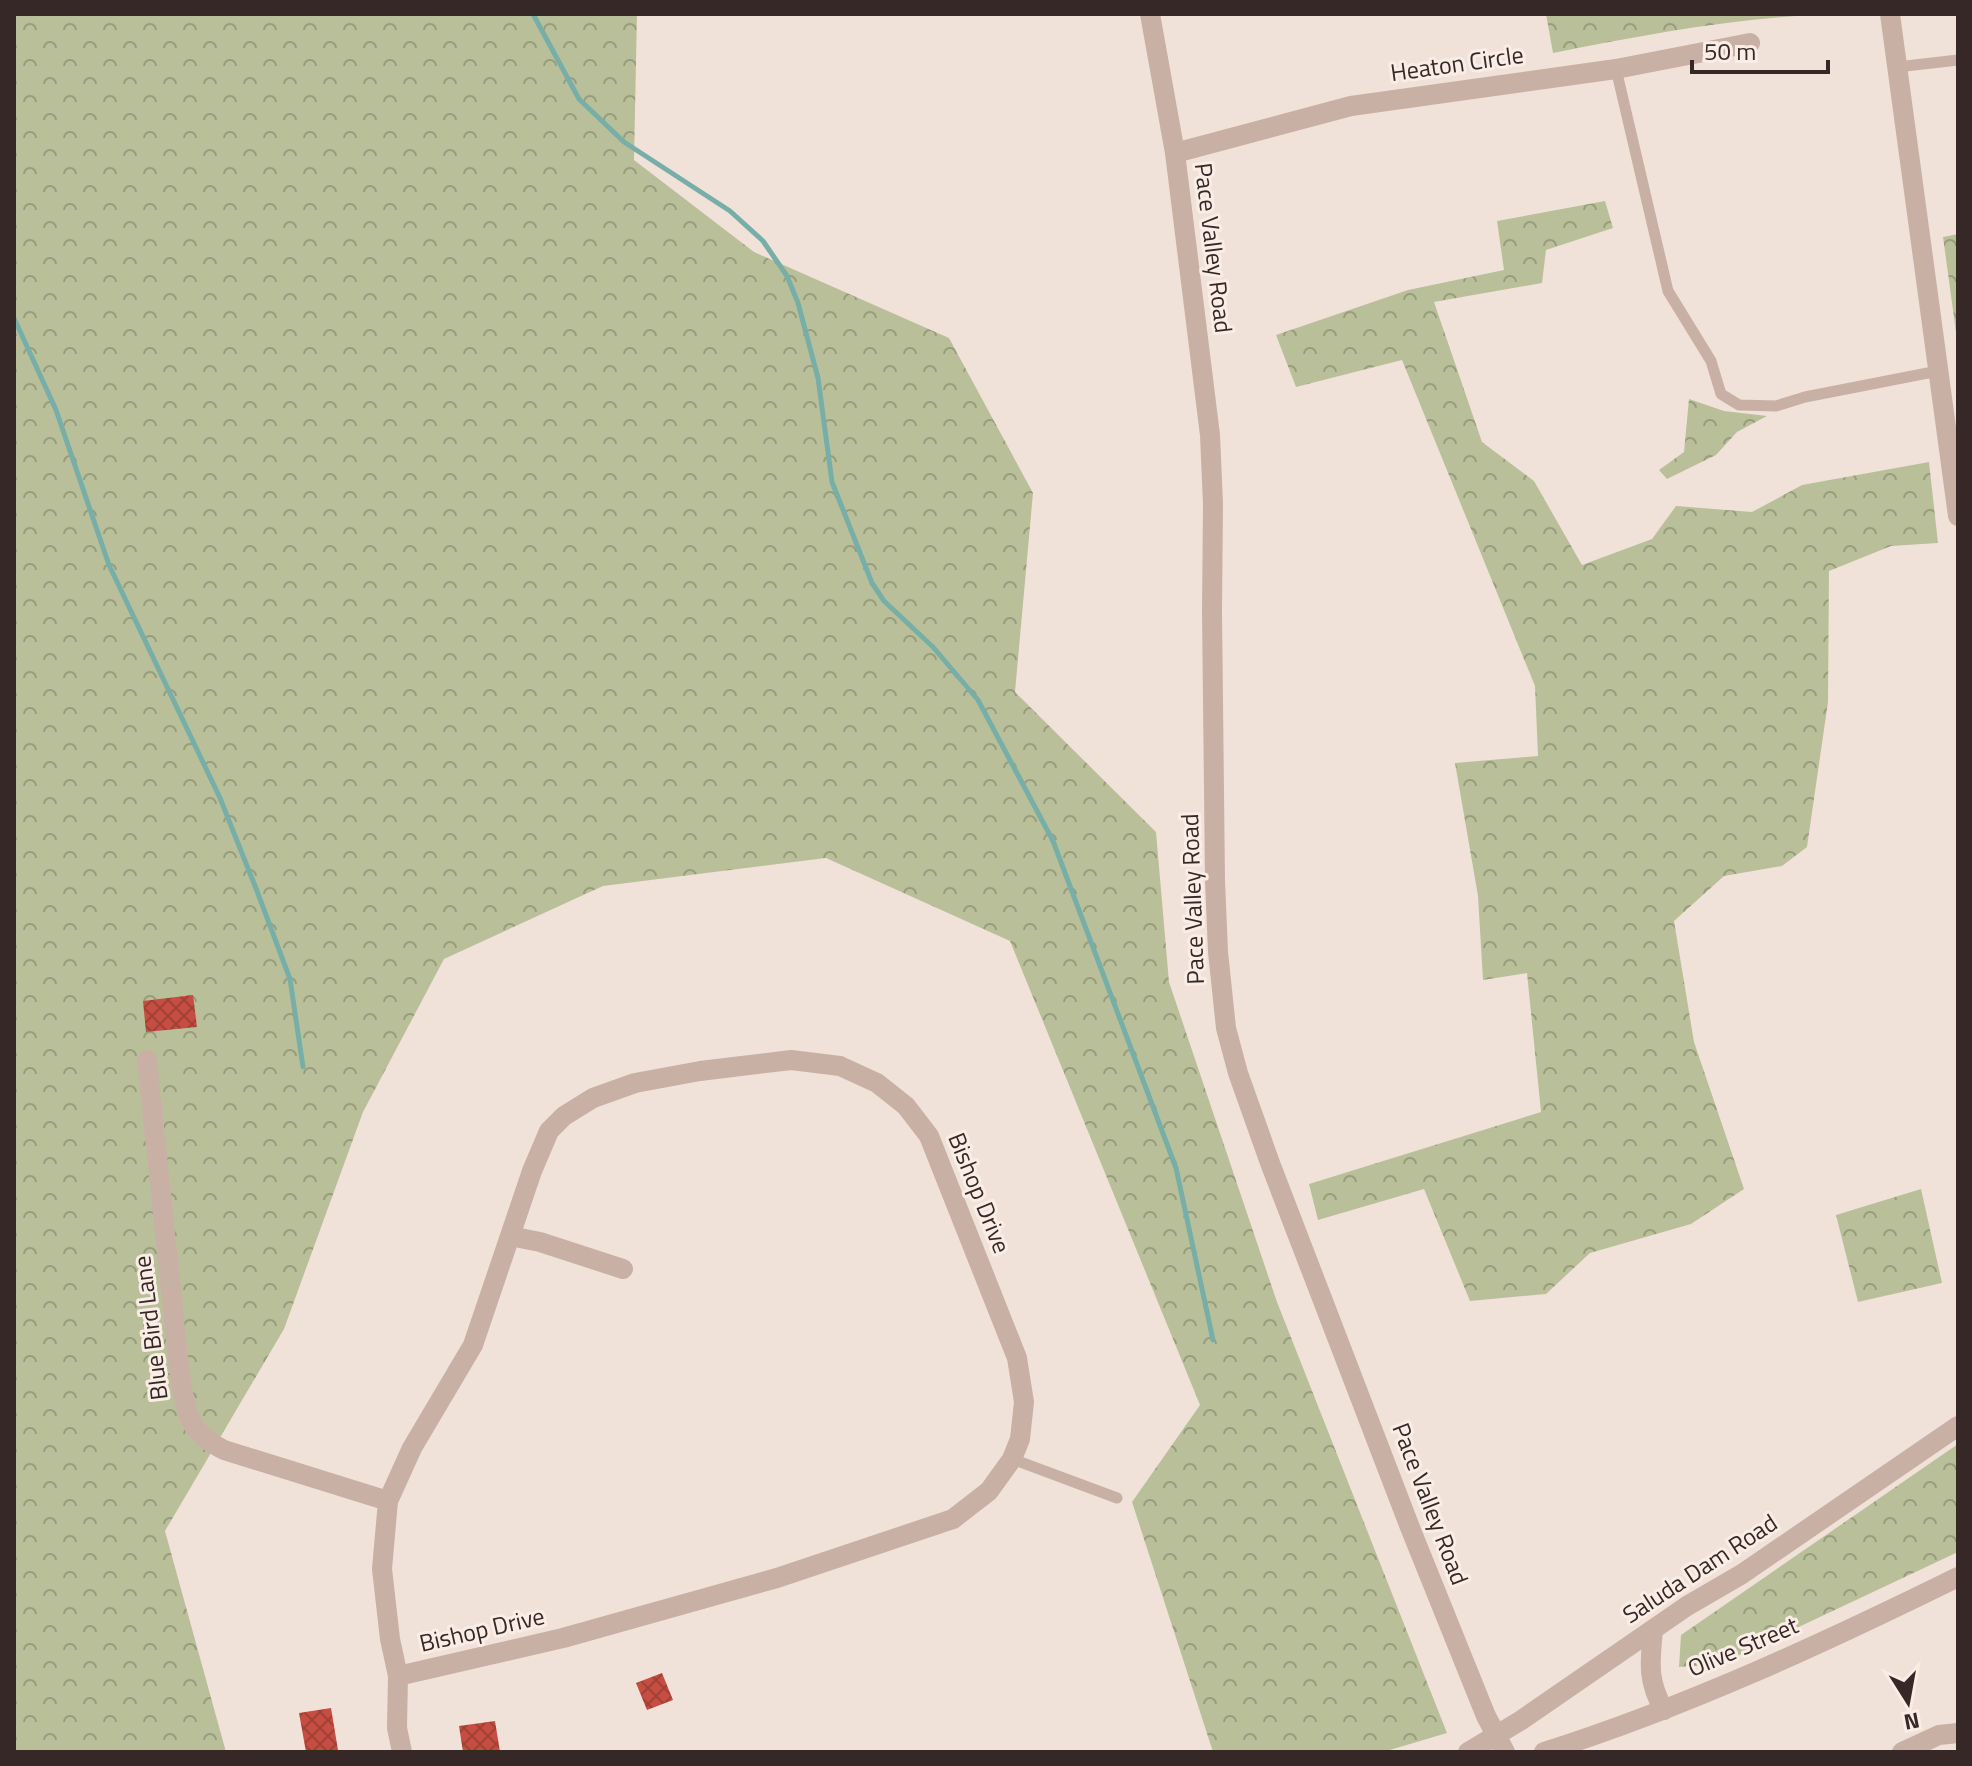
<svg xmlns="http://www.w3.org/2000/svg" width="1972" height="1766" font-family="'Titillium Web',sans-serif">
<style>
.forest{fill:url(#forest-crowns)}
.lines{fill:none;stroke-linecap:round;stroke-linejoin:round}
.stream{stroke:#78aea8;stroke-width:5}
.building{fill:url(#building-cross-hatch)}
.service{stroke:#c9b0a5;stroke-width:11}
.minor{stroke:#c9b0a5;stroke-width:20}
.tertiary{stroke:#c9b0a5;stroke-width:20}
.labels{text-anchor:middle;stroke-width:6;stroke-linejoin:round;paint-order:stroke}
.street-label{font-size:24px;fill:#352826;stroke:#f9ede5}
</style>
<defs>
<pattern id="forest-crowns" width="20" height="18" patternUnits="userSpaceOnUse" patternTransform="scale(2)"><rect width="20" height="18" fill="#b9c099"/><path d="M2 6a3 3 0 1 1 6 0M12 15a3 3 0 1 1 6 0" fill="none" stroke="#979c7d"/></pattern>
<pattern id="building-cross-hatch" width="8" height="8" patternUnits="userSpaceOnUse" patternTransform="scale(2)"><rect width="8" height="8" fill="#c64d41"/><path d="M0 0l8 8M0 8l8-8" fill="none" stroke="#a24036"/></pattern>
</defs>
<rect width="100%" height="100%" fill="#f1e2d9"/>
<path class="forest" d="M14,14h623l-3,146 120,92 195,86 84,155 -18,199 141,140 13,150 108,320 170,431 -64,19h-170l-81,-250 68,-97 -190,-464 -184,-83 -223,28 -159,73 -81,153 -79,217 -119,202 61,221h-212z
M1546,14h290c-98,3 -187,20 -283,39z
M1605,201l8,27 -67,22 -4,33 -108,19 48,140 52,39 48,84 70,-26 24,-33 76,6 50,-27 127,-23 9,81 -47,3 -62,25 -1,131 -21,145 -25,19 -58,10 -50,45 20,121 50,147 -53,35 -101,29 -44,41 -76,7 -46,-112 -106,31 -9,-36 232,-72 -14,-139 -44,7 -5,-84 -23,-133 83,-7 -3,-70 -133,-326 -106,27 -20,-52 132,-45 96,-20 -7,-49z
M1958,234v113l-15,-110z
M1689,399l35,12 43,5 -30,16 -21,23 -49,24 -8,-9 25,-18z
M1921,1189l21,94 -84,19 -22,-87z
M1958,1444v108l-238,112 -41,3 2,-32z"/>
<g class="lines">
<path class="stream" d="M533,14l46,85 45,43 106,69 33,30 24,35 11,27 20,75 14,104 40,101 12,18 49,46 45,53 75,141 123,327 37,172
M14,318l42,92 53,155 111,233 37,93 33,88 13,88"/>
</g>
<path class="building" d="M193,995l4,32 -51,5 -3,-31z
M662,1673l11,27 -26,10 -11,-27z
M331,1708l7,42 -32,2 -7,-39z
M495,1721l5,31h-37l-4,-26z"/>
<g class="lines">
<path class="service" d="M1897,67l61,-7
M1616,69l52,222 43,70 10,33 18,11 37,1 29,-9 133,-26
M1012,1459l105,39"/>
<path class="minor" d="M1890,14l68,502
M1175,153l176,-47 265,-37 134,-26
M147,1060l33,317c8,38 6,53 44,73l164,51
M510,1236l30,6 83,27
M1653,1630c-3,32 -6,51 11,80
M398,1676l165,-38 214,-60 176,-59 36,-28 23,-32 8,-20 4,-37 -7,-44 -88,-222 -23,-30 -29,-23 -37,-17 -49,-6 -91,11 -65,12 -42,15 -29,18 -15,15 -17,40 -59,174 -61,103 -24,53 -6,68 8,70 8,37 -1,52 5,24
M1902,1752l37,-17 19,-2"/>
<path class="tertiary" d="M1150,14l25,139 35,282 3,69 -1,107 3,270 3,71 8,76 12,45 32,90 141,367 75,186 19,36
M1468,1752l52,-31 167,-115 55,-32 216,-148
M1544,1752c142,-45 280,-109 414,-175"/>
</g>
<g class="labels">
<g class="street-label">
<text transform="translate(1457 64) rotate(-8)" y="8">Heaton Circle</text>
<text transform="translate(1213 248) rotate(83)" y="8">Pace Valley Road</text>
<text transform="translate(1193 899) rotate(-92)" y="8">Pace Valley Road</text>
<text transform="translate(979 1193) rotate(68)" y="8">Bishop Drive</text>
<text transform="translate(151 1328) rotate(-97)" y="8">Blue Bird Lane</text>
<text transform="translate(1430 1504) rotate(69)" y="8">Pace Valley Road</text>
<text transform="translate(1700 1569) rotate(-33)" y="8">Saluda Dam Road</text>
<text transform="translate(482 1630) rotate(-13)" y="8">Bishop Drive</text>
<text transform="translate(1743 1647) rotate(-23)" y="8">Olive Street</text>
</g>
</g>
<rect width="1972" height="1766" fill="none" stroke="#352826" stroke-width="32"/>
<g transform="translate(1908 1702) rotate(169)" stroke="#f9ede5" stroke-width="6" paint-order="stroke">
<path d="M0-6L14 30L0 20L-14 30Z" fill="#352826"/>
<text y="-12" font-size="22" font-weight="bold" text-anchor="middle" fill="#352826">N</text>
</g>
<path d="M1692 60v12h136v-12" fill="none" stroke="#352826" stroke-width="4"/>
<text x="1704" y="60" font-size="24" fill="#352826" stroke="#f9ede5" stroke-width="6" paint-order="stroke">50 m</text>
</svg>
